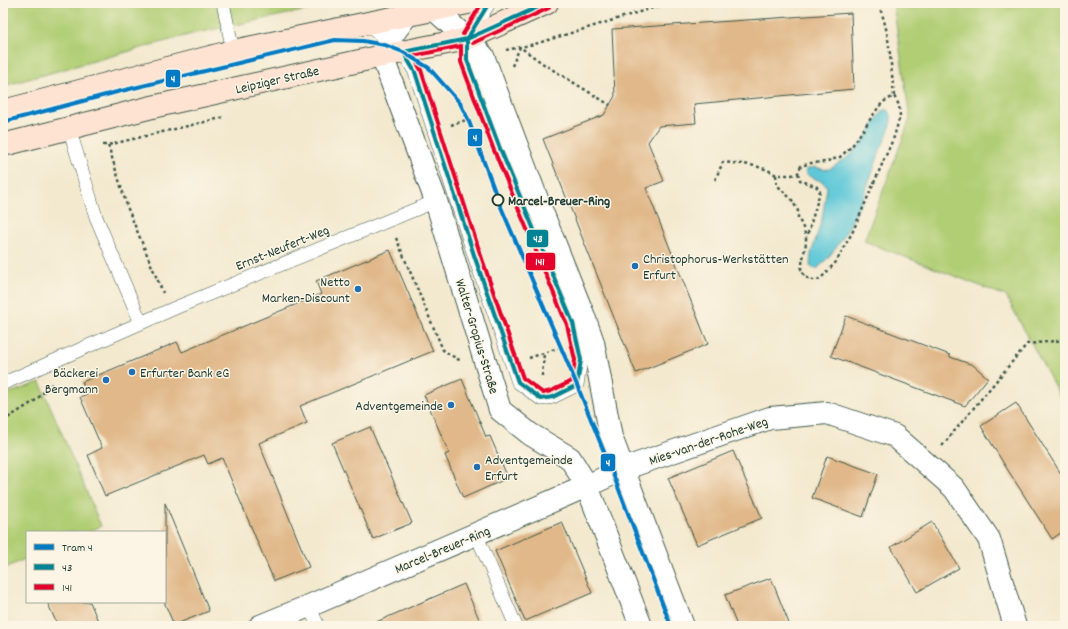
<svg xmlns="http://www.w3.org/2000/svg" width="1068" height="629" font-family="Dekko,sans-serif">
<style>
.green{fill:#b1ce75;stroke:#688654}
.water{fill:#5ec8d8;stroke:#3e8286}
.building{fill:#e0b889}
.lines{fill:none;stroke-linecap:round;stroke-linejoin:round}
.lane-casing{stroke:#3f574b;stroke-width:14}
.street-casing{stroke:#3f574b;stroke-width:24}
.secondary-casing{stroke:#3f574b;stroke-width:24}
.path{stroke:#3f574b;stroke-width:2.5;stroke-dasharray:3 3;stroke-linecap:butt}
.lane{stroke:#fff;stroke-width:13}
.street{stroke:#fff;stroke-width:22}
.secondary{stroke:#fee3d2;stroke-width:22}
.bus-1-casing{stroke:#fcf5e5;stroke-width:7}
.bus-2-casing{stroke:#fcf5e5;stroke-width:7}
.bus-1{stroke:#008495;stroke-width:4}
.bus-2{stroke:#e4002b;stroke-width:4}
.tram-1-casing{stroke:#fcf5e5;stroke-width:7}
.tram-1{stroke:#007ac3;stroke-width:4}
.stop-dot{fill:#fcf5e5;stroke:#1f3d34;stroke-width:2}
.poi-dot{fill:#1f6fb2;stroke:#fcf5e5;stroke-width:1.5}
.labels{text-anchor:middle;stroke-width:3;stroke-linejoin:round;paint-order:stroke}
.street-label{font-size:14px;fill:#1f3d34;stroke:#fcf5e5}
.stop-label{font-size:14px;font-weight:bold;fill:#1f3d34;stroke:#fcf5e5;text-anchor:start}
.poi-label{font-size:14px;fill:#1f3d34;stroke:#fcf5e5;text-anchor:start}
.line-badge{stroke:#fcf5e5;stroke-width:1.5}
.badge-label{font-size:11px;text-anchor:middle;font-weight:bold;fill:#fff}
</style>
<rect width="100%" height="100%" fill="#fcf5e5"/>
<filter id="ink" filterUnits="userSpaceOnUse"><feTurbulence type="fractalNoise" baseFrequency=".025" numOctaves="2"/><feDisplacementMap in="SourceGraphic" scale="8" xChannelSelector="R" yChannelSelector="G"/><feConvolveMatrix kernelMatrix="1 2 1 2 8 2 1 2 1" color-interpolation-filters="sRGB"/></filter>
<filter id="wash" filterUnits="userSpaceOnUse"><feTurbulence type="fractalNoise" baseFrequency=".012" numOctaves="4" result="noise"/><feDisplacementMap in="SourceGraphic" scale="16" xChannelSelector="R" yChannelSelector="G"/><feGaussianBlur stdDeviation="0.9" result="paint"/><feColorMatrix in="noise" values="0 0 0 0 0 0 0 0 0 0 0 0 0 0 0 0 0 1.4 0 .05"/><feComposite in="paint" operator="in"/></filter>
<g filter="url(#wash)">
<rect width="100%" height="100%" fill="#f3e9cf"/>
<path class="green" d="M3,3h338l-149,31 -189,52z
M893,3h172v403l-59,-110 -142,-55 46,-122z
M40,382l61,144 -13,6h-61v26l-24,11v-176l1,2z"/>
<path class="water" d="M887,109c2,2 4,4 4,7 1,12 -7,25 -11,35 -9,25 -17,50 -30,74 -8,16 -20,32 -33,44l-4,-1 -3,-2 1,-12 11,-35 5,-32c-5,-10 -18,-6 -22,-16 9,-8 15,0 24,-2 3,-1 6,-3 8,-5 22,-11 33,-33 45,-53z"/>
<g id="blocks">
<path class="building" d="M851,13l3,76 -160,15 2,19 -37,3 -11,16 16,39 -18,7 62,156 -72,29 -93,-234 61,-24 11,-19 -3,-67z
M390,250l43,101 -133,55 7,17 -48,20 50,124 -35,14 -52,-123 -14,6 -4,-9 -99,41 -17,-41 14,-7 -22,-51 7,-3 -5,-12 95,-40 5,10 139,-58 -5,-13z
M846,316l104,39v2l23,8 15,13 -23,28 -134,-50z
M462,379l24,58 4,-1 18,42 -45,20 -18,-43 4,-2 -25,-58z
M1016,403l49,77v50l-13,9 -48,-75 -23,-38z
M370,427l42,96 -39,16 -41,-96z
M733,451l29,67 -65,27 -29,-67z
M827,456l51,18 -15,43 -51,-19z
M165,503l44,108 -35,14 -9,-21z
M562,522l30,71 -67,28 -30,-70z
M932,522l27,46 -42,24 -26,-45z
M771,578l19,48h-53l-12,-31z
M464,584l18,42h-115z
M47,602h43l10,24h-42z"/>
</g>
</g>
<g filter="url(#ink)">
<use href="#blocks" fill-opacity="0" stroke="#3f574b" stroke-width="1"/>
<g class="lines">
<g class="lane-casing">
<path id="lane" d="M223,3l10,48
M363,24l26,15 14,13 12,20 59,183 44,127 23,17 12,-2 24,-12 4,-25 -8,-37 -74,-177 -12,-34 -20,-52v-21l22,-36
M69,128l27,89 45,106
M4,383l171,-75 261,-107
M476,534l40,92
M309,606l9,20"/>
</g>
<g class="street-casing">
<path id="street" d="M434,9l33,30 16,17 57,151 43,107 10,28 18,95 72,189
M407,15l-22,30 -3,11 54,145 64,209 30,24 40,24 17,28 54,140
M260,626l49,-20 278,-120 36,-17 147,-51 57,-5 68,23 59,52 35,51 26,87"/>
</g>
<g class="secondary-casing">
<path id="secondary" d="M3,111l230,-60 130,-27 105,-21
M3,145l149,-38 230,-51 85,-17 80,-36"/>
</g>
<path class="path" d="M506,50l29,-6 134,-41
M512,66l8,-19 25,18 65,40
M451,125l18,-6
M103,145h5l117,-28
M108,145l20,64 35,84
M798,173l2,7 17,7 3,5 -13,45
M776,175l1,10 15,15 6,11v7l4,7 4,11v7l-5,26 4,8 11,4 7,-5 13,-14 17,-31 41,-94 6,-21 -1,-11 -5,-9
M715,180l8,-18c17,2 38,2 53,13h16l6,-2 3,-7 10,-3 14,-1 15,-5 12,-11 26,-38 5,-6 11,-6c-3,-26 -4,-71 -17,-93
M396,238l47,112 14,9 3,1
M529,358l29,-10
M542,376l2,-23
M3,421l33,-21 16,-16
M942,446l85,-102 38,-4"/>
<use href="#lane" class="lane"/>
<use href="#street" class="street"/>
<use href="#secondary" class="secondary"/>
<g class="bus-1-casing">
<path id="bus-1" d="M467,39v21l32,86 74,177 8,37 -4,25 -24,12 -12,2 -23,-17 -44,-127 -59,-183 -12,-20z
M467,39l22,-36
M467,39l80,-36"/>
</g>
<g class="bus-2-casing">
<path id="bus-2" d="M463,34l19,-31
M473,43l76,-35
M461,46v16l32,86 74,177 8,35 -3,21 -21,10 -8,2 -20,-15 -43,-125 -59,-183 -8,-14z"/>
</g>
<use href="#bus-1" class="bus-1"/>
<use href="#bus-2" class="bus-2"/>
<g class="tram-1-casing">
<path id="tram-1" d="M3,122l114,-30 218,-52 28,1 22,4 18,7 26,16 31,35 8,16 30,81 79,185 36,89 58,152"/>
</g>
<use href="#tram-1" class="tram-1"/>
</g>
</g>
<circle class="stop-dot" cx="498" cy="200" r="5.5"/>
<g class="poi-dot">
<circle cx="635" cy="266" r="4"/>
<circle cx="358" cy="289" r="4"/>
<circle cx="132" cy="372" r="4"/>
<circle cx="106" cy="380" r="4"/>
<circle cx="451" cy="405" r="4"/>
<circle cx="477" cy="467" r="4"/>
</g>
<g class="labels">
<g class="street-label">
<text transform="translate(277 79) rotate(-13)" y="5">Leipziger Straße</text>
<text transform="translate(282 247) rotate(-22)" y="5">Ernst-Neufert-Weg</text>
<text transform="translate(478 336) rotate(73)" y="5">Walter-Gropius-Straße</text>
<text transform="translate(708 440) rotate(-19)" y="5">Mies-van-der-Rohe-Weg</text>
<text transform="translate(442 549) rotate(-23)" y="5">Marcel-Breuer-Ring</text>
</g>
<g class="stop-label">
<text x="508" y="205">Marcel-Breuer-Ring</text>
</g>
<g class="poi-label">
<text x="643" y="263">Christophorus-Werkstätten<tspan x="643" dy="16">Erfurt</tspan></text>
<text x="350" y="286" text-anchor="end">Netto<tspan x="350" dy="16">Marken-Discount</tspan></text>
<text x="98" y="377" text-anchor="end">Bäckerei<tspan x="98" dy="16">Bergmann</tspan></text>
<text x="140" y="377">Erfurter Bank eG</text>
<text x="443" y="410" text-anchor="end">Adventgemeinde</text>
<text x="485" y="464">Adventgemeinde<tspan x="485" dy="16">Erfurt</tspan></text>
</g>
</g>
<g class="line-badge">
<rect x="165" y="69" width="16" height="19" rx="4" fill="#007ac3"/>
<rect x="467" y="128" width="16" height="19" rx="4" fill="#007ac3"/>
<rect x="526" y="229" width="23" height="19" rx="4" fill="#008495"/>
<rect x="525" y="252" width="31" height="19" rx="4" fill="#e4002b"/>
<rect x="600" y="453" width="16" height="19" rx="4" fill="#007ac3"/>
</g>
<g class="badge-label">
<text x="173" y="82">4</text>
<text x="475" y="141">4</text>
<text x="538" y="242">43</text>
<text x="540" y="265">141</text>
<text x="608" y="466">4</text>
</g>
<rect width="1068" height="629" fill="none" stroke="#fcf5e5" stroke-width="16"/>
<rect x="26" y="531" width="140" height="72" fill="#fcf5e5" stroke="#a4ab9e"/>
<rect x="34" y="544" width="20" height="6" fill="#007ac3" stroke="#a4ab9e"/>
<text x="62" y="551" font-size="12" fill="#1f3d34">Tram 4</text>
<rect x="34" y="564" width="20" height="6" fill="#008495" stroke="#a4ab9e"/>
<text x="62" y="571" font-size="12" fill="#1f3d34">43</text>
<rect x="34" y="584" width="20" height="6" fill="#e4002b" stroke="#a4ab9e"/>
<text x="62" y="591" font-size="12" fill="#1f3d34">141</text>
</svg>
